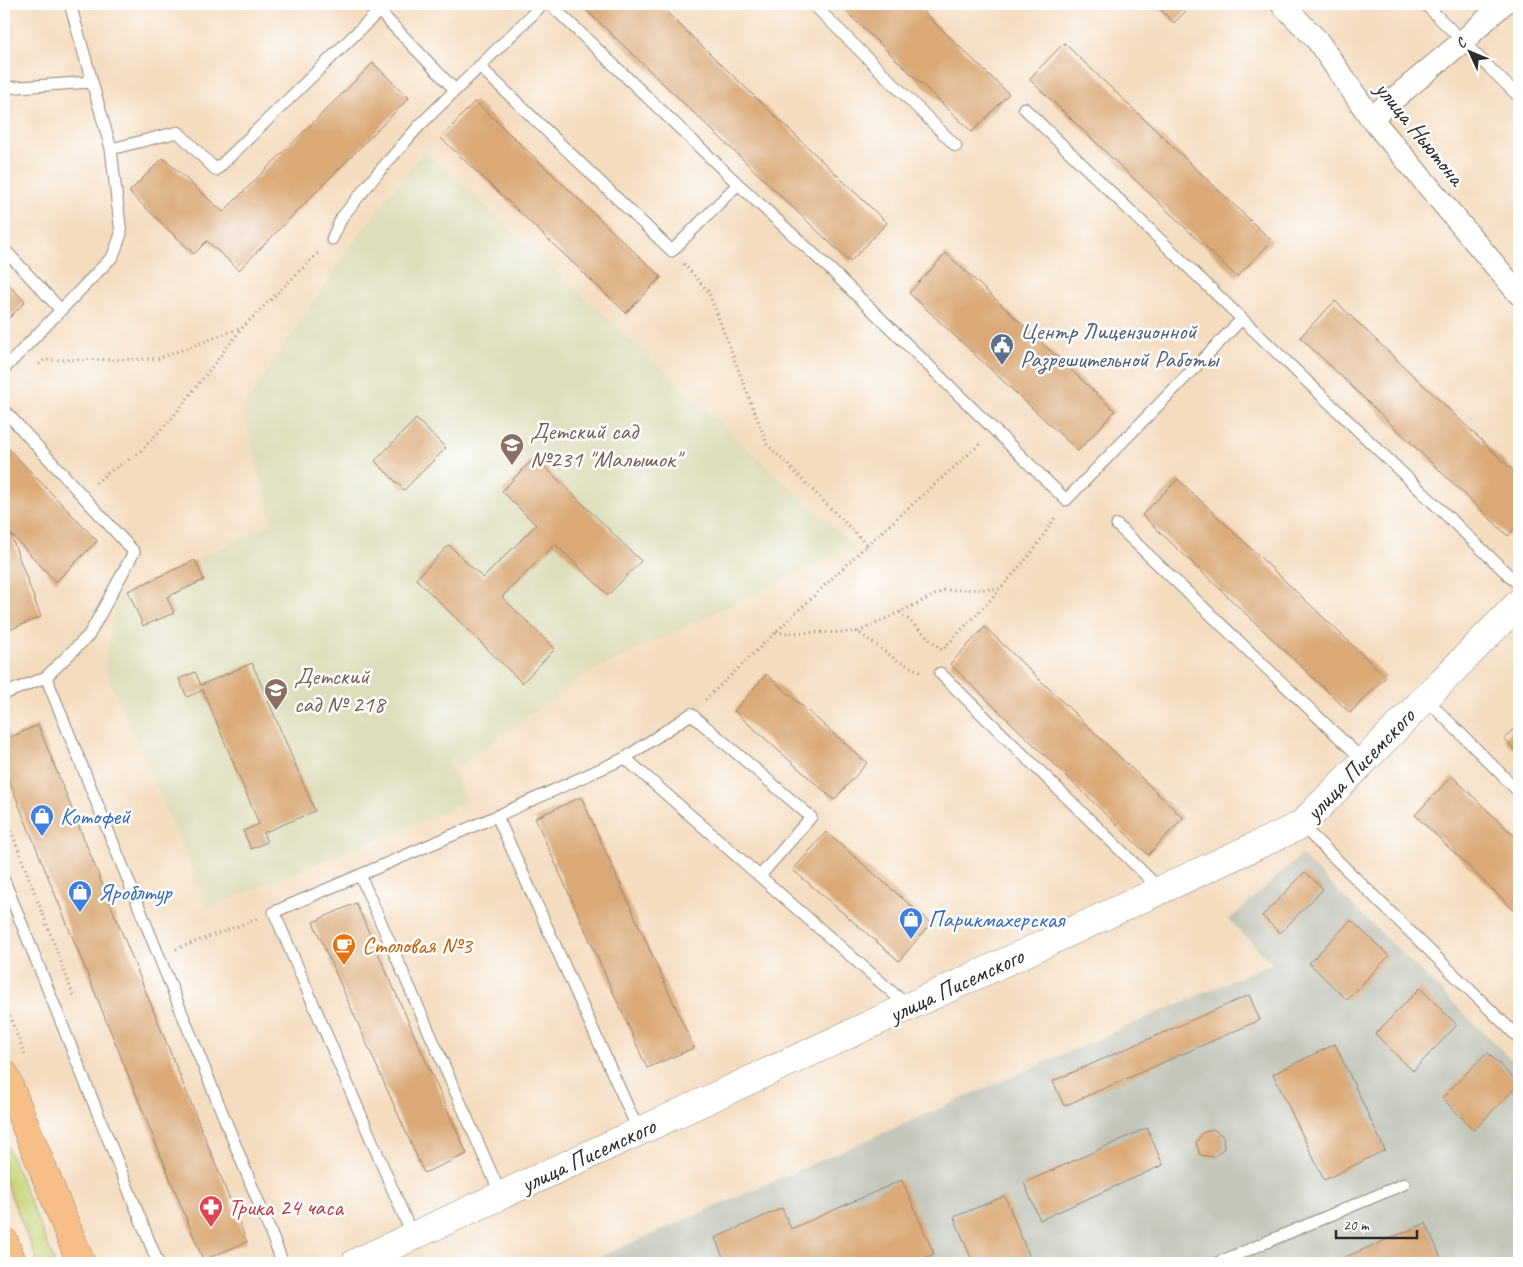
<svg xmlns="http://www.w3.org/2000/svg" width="1523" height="1267" font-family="Caveat,sans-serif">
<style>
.built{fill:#deddbb}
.industrial{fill:#c3c6b9}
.green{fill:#c5d375;stroke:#787f50}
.building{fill:#daa977}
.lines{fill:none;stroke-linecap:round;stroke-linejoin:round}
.service-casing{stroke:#908475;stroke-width:13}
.minor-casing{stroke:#908475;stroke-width:24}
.tertiary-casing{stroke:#908475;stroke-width:29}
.primary-casing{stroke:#908475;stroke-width:29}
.path{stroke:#908475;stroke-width:3;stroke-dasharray:1 4;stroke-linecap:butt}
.service{stroke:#fff;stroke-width:11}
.minor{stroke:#fff;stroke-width:22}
.tertiary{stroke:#fff;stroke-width:28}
.primary{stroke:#f7be87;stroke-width:28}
.labels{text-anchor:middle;stroke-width:5;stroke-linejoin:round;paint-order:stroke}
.street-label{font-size:24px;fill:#2b2b2b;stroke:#fff}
.service-label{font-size:24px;fill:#4e5e75;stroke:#fff;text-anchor:start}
.education-label{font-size:24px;fill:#785e54;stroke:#fff;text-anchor:start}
.shop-label{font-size:24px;fill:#366cbe;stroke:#fff;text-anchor:start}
.food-label{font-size:24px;fill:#c56008;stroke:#fff;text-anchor:start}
.health-label{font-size:24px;fill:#be3a42;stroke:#fff;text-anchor:start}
</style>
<rect width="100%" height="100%" fill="#fff"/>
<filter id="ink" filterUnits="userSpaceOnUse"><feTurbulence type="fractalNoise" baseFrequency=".02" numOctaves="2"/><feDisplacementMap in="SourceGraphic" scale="10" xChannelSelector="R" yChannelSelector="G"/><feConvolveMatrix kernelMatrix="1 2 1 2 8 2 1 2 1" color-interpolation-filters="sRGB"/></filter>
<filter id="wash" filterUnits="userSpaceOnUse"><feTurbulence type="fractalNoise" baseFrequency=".0096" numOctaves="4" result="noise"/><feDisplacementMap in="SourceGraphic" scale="20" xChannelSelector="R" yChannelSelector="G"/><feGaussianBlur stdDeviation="1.12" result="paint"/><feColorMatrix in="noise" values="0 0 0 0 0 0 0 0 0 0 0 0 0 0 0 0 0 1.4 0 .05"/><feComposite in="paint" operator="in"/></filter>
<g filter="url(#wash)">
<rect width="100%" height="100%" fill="#f4dcbf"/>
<path class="built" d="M424,149l429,397 -268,129 -125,90 -10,-8 1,12 15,34 -257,105 -105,-242 14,-70 154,-72 -29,-116 109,-164z"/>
<path class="industrial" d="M1301,855l218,212v196h-933l686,-300 -43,-43z"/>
<path class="green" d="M4,1138l51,125h-17l-34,-85z"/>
<g id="blocks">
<path class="building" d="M580,4h78l229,219 -37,39z
M838,4h77l94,90 -37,38z
M1155,4h38l-19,19z
M1064,43l208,198 -35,36 -208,-198z
M373,63l36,35 -170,172 -32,-29 -13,13 -65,-62 34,-34 60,54z
M475,101l186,176 -35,36 -185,-175z
M946,253l169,158 -37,40 -169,-158z
M4,279l21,23 -21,21z
M1335,301l184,175v48l-11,12 -208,-199z
M416,419l30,29 -42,42 -29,-29z
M9,449l88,92 -41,41 -46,-49 31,84 -37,15v-178z
M535,457l106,104 -33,34 -53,-51 -53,53 53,52 -33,34 -106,-104 33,-34 34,33 53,-53 -34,-34z
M1178,479l208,198 -36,36 -208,-198z
M195,560l9,20 -37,17 7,16 -31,13 -15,-35z
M985,627l198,191 -35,37 -198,-191z
M252,663l63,148 -52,22 4,9 -16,7 -8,-18 16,-7 -56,-134 -16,7 -8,-18 16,-7 6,13z
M766,674l101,89 -33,37 -100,-89z
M38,725l209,517 -44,18 -199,-492v-28z
M1517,725l2,3v26l-15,-15z
M1452,776l67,65v74l-104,-100z
M581,797l113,251 -47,20 -112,-250z
M826,832l105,91 -32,38 -106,-91z
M1305,872l18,17 -43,44 -18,-17z
M356,903l111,251 -43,19 -111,-251z
M1351,920l38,36 -42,44 -38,-37z
M1420,988l37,37 -44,46 -38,-37z
M1249,995l11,25 -196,86 -11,-25z
M1335,1044l50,106 -61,30 -51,-106z
M1487,1052l32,32 -45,46 -32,-32z
M1147,1128l16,37 -123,55 -16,-37z
M1213,1129l10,7 1,12 -10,9 -14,-2 -4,-12 6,-10z
M902,1180l32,74 -20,9h-206l15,-6 -8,-19 67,-30 9,21z
M1005,1196l27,67h-59l-19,-46z
M1426,1223l17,40h-112z"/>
</g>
</g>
<g filter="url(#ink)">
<use href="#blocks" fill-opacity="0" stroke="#908475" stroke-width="1"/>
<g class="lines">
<g class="service-casing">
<path id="service" d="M70,4l41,145 67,-17 38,38 163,-159 76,79
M550,4l188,180 93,86 235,230 176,-181 277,266
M813,4l143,142
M1425,4l94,93
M479,66l193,185 66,-67
M4,88l88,-6
M1024,108l218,211
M332,239l10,-22 35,-43 42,-48 124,-122
M4,249l57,61
M4,369l109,-113 8,-22 -10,-85
M4,410l130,142 -45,83 -43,42 -42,17
M1117,525l247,236
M940,673l220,216
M46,677l237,586
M1425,698l94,94
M625,758l66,-44 120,103 -51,59
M497,816l128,-58 284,249
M1301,825l218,213
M360,875l-86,37 139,325
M4,880l154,383
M501,1195l-141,-320 137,-59 142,316
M1217,1263l187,-79"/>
</g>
<g class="minor-casing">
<path id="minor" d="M1282,4l35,36 54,78 148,176
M1371,118l92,-77 40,-37"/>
</g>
<g class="tertiary-casing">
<path id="tertiary" d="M355,1263l946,-438 218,-222"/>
</g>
<g class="primary-casing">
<path id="primary" d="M4,1073l77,190
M4,1241l9,22"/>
</g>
<path class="path" d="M684,264l24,27 59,153 100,101 -162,155
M39,364l5,-4 113,-1 84,-31
M96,483l11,-10 31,-19 35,-37 69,-89 77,-76
M867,545l113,-101
M900,612l42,38 58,-60
M858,632l87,-42 55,-1 34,-39 22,-34
M776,633l82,-1 40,29 25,12
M4,720l7,16
M4,812l71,187
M176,949l81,-30
M4,1002l21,53"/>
<use href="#service" class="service"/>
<use href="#minor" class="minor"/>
<use href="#tertiary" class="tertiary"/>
<use href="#primary" class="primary"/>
</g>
</g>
<defs>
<g id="civic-pin" transform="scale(1.25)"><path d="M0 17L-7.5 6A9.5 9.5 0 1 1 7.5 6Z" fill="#5c6f8a" stroke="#fff"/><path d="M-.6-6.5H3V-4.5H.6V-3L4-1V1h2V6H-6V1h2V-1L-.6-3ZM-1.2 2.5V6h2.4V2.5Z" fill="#fff"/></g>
<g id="school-pin" transform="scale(1.25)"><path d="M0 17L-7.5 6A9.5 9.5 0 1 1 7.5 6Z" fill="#8d6e63" stroke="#fff"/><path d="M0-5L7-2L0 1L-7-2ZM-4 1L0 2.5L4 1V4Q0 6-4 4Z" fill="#fff"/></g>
<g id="shop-pin" transform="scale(1.25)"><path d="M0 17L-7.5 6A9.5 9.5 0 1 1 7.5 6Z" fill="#3f7fe0" stroke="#fff"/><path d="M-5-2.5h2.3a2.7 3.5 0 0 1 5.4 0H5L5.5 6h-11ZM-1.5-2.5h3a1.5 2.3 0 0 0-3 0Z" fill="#fff"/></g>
<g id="cafe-pin" transform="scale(1.25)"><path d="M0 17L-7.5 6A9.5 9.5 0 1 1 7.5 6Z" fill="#e8710a" stroke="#fff"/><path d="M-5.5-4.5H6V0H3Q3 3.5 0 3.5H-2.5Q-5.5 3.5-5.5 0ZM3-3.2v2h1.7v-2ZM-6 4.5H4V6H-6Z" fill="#fff"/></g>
<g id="pharmacy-pin" transform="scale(1.25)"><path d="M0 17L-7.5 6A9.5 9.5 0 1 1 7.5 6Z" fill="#e0444e" stroke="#fff"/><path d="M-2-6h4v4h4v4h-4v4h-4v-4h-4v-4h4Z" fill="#fff"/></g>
</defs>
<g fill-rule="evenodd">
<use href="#civic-pin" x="1002" y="345"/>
<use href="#school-pin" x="512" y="445"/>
<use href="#school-pin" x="276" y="690"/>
<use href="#shop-pin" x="42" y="816"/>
<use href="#shop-pin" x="80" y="892"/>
<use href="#shop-pin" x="911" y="919"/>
<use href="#cafe-pin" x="344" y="945"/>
<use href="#pharmacy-pin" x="211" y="1207"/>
</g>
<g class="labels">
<g class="street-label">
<text transform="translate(1420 133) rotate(51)" y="8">улица Ньютона</text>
<text transform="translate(1360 764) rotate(-46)" y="8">улица Писемского</text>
<text transform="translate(956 985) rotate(-25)" y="8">улица Писемского</text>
<text transform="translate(588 1155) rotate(-25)" y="8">улица Писемского</text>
</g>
<g class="service-label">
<text x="1020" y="339">Центр Лицензионной<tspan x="1020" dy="28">Разрешительной Работы</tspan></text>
</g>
<g class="education-label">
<text x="530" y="439">Детский сад<tspan x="530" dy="28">№231 "Малышок"</tspan></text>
<text x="294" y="684">Детский<tspan x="294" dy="28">сад № 218</tspan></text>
</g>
<g class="shop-label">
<text x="60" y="824">Котофей</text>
<text x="98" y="900">Яроблтур</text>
<text x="928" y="927">Парикмахерская</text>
</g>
<g class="food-label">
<text x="362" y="953">Столовая №3</text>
</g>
<g class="health-label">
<text x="228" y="1215">Трика 24 часа</text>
</g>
</g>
<rect width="1523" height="1267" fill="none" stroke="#fff" stroke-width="20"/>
<g transform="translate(1470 52) rotate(314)" stroke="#ffffff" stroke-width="4" paint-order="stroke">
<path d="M0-4L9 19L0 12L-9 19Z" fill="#2b2b2b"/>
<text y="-8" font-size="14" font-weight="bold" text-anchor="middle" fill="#2b2b2b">С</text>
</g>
<path d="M1336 1230v8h81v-8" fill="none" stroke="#2b2b2b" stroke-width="2.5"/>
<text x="1343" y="1230" font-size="15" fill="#2b2b2b" stroke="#ffffff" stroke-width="4" paint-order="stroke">20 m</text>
</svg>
